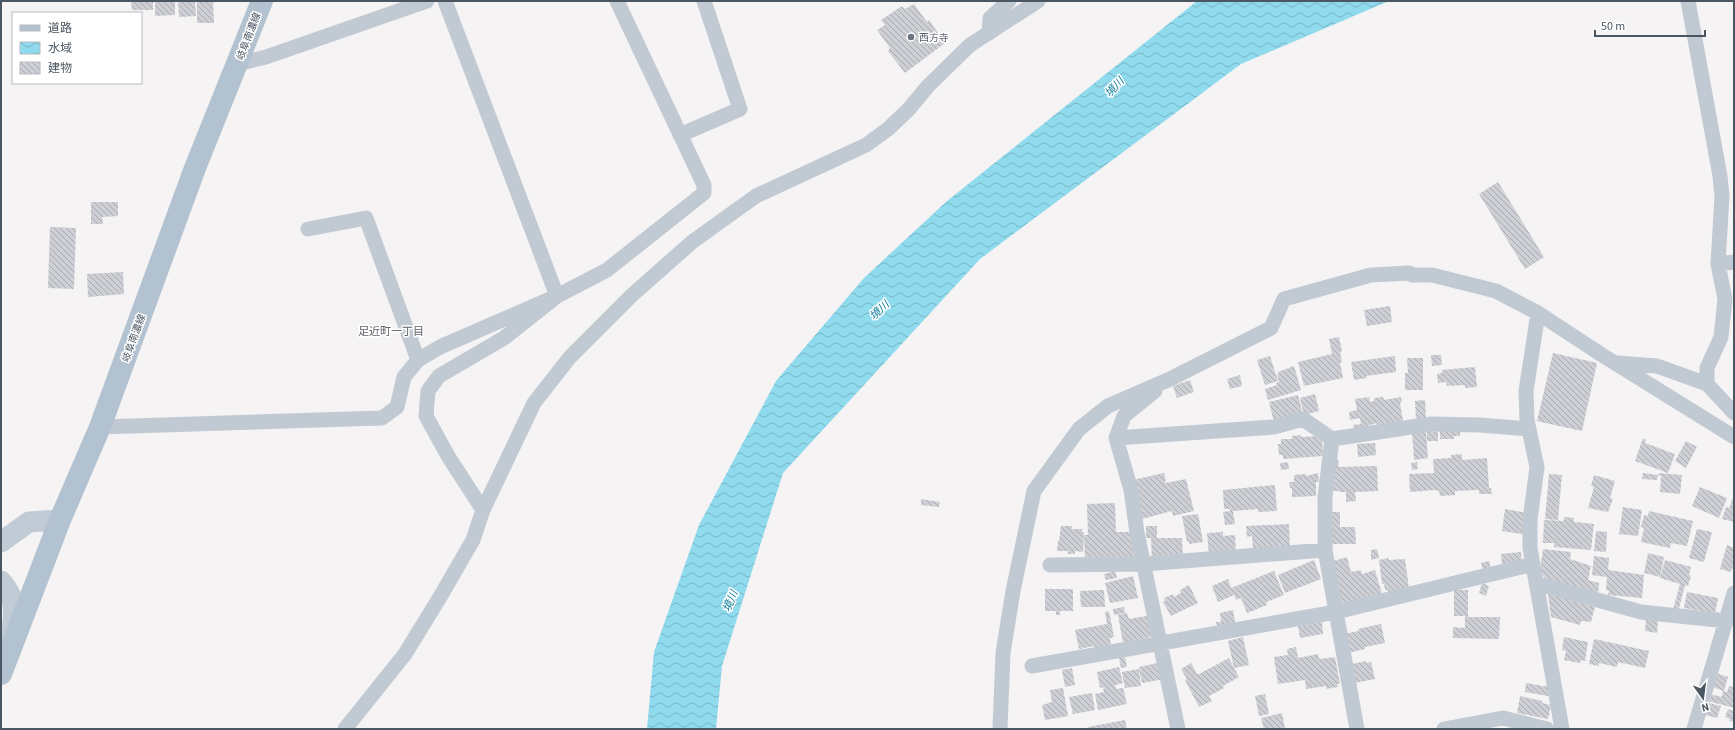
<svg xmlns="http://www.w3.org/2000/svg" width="1735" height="730" font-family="'Source Sans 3','Noto Sans JP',sans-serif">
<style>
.water{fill:url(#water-waves)}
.building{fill:url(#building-back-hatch)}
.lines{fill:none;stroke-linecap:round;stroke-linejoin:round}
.minor{stroke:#c1cad2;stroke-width:15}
.secondary{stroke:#c1cbd6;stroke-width:21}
.primary{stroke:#b3c2d1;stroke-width:22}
.worship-dot{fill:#6b7280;stroke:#fff;stroke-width:1.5}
.labels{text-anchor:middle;stroke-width:3;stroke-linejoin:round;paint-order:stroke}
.street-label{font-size:10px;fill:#4a5661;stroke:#fff}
.worship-label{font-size:10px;fill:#5b616d;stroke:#fff;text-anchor:start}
.water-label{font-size:11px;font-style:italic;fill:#0c7c9b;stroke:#fff}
.neighbourhood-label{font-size:11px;fill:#5f6368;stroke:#fff}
</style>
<defs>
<pattern id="water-waves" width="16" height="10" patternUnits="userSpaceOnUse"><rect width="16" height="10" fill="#90daee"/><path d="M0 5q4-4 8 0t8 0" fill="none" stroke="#78b4c4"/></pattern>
<pattern id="building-back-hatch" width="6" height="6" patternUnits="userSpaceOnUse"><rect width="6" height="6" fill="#cdcfd5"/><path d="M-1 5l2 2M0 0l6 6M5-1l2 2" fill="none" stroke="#a8abb0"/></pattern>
</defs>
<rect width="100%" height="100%" fill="#f5f3f3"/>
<path class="water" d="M1197,1h192l-148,63 -261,195 -197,214 -61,193 -6,63h-69l7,-77 45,-127 77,-144 88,-103 83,-77z"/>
<path class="building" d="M131,1h22v9h-21z
M155,1h20v14l-20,1z
M178,1h17l1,15 -17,1z
M197,1h16l1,22h-17z
M914,4l13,18 2,-2 16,23 -40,30 -17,-22 2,-3 -13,-18 8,-5 -4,-5 21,-14 3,3z
M1498,182l46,75 -19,12 -46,-75z
M91,202h27v14l-16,1 1,7h-12z
M50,227l26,1 -2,61 -26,-1z
M123,272l1,22 -36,3 -1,-23z
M1390,306l2,16 -25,4 -3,-16z
M1339,337l3,14 -2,1 2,10 -2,1 3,15 -39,8 -6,-24 34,-8 -3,-15z
M1553,353l44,10 -15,68 -45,-10z
M1431,355h10l1,10 -10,1z
M1270,356l8,25 -13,4 -8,-25z
M1395,356l1,16 -30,4 1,2 -13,2 -3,-18z
M1407,358h16v32h-18v-17h3z
M1294,366l7,24 -33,10 -3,-11 12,-4 -1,-2 3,-1 -2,-8h2l-1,-2z
M1475,367l2,20 -12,1v-3l-18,1 -1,-4 -8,1 -1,-9 5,-1v-3z
M1240,375l2,11 -12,3 -3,-10z
M1190,380l4,12 -17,6 -4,-12z
M1315,394l4,17 -15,4 -4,-17z
M1298,395l5,20 -29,7 -5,-20z
M1369,397l1,5 4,-1v-3l9,-1 1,3 17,-3 1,5 -2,1 3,18 -15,3v-1l-11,2v-2l-23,7 -1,-5 8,-1 -1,-6 -10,2 -1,-8 8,-2 -2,-11z
M1425,400l1,19 -10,1 -1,-19z
M1440,429h20v7h-6v3h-14z
M1426,432l2,26 -14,2 -2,-27z
M1427,432h11v9h-11z
M1300,435l1,2 21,-1 1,20 -40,3v-4h-4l-1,-11h3v-5h11v-3z
M1643,438l3,2 -1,3 30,11 -7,19 -33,-12z
M1686,441l11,6 -11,21 -11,-7z
M1375,443l1,12 -18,2 -1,-13z
M1462,454v6l25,-2 2,30h2l1,6h-13v-4l-24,1v4l-15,1 -1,-5 -4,-1 -25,2 -1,-18 25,-1 -1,-14 18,-1v-3z
M1334,459h4l1,8 38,-1 1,25 -23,1 1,9 -10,1v-10h-6l-1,-1h-8z
M1288,462l1,7 -8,1 -1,-7z
M1417,462l1,7 -6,1 -1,-7z
M1164,473l2,8h-1v2l21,-4 8,32 -21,5 -1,-5 -30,8 -10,-39z
M1318,473l1,9h-3v14l-24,1v-9h-2l-1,-6h5v-7l12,-1v2z
M1643,473l15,2 -1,5 -15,-1z
M1659,473l23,2 -2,19 -20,-2 1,-16 -3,-1z
M1549,474l13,1 -4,45 -13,-1z
M1594,475l21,6 -5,17 3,1 -5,13 -20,-4 6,-21 -3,-1z
M1275,485l2,26 -19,1v-3l-25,2 2,13 -10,1 -2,-13 7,-1v-2h-6l-1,-19z
M1700,487l27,11 -8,20 -27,-12z
M1734,495v27l-12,-3 4,-12 3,1z
M921,499l19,3 -1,5 -18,-2z
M1115,503l1,29h17l1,28h-49l-1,-25h4l-1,-31z
M1623,507l19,3 -4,26 -19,-2z
M1505,509l23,4 -1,22 -25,-4z
M1649,511l44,10 -6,25 -16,-3 -1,5 -29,-6 3,-14 -3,-1 3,-12 4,1z
M1329,512h11v15h15l1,17h-26z
M1198,514l5,28 -14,2v-3l-2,1 -5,-26z
M1564,517l10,1v4l20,2 -3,26 -37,-3v-4h-11l1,-23 20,1z
M1289,524l1,24 -37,1 -1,-13 -5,1 -1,-11z
M1061,526h11v3h10v3h2l-1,20 -8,-1v3h-7v-3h-11l1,-11 1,1z
M1146,526h11v12h25l1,20 -31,2 -1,-22h-5z
M1697,529l15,3 -8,30 -15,-4z
M1596,531l11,1 -1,20 -12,-1z
M1223,532v4l12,-1 1,19 -27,2 -2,-23z
M1727,545l7,3v15l-3,9 -11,-3z
M1377,549l2,9 -8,2v-10z
M1543,549l28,3 -1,7 21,7 -3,14 11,3 -1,11 -53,-15 -5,-9z
M1521,552l1,13 -20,2 -1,-13z
M1648,553l16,4 -4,20 -16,-4z
M1594,556l15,2 -1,12 36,5 -2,23 -34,-3 1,-4 -3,-1 1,-13 -15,-2z
M1347,557l4,15 10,-2 1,4 13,-4 7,24 -38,10 -6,-10 -8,-32z
M1389,558v2l16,-1 4,30 -21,6v-5h-3l-1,-6h-2l-3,-24z
M1314,560l7,19 -36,14 -7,-18z
M1665,560l26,7 -2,8 2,1 -3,10 -3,-1 -7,27 -5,-2 7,-26 -20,-6z
M1489,561l2,9 -8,2 -2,-9z
M1115,571l2,7 -11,2 -2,-6z
M1274,571l10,24 -18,7 1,3 -20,8 -6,-15 -5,2 -2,-5 -16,7 -6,-16 16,-7 3,9z
M1133,576l5,22 -28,5 -5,-20z
M1482,583l7,3 -3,10 -7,-3z
M1189,585l9,18 -27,13 -8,-14 2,-1 -1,-3 9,-4 1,3 7,-4 -1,-3z
M1045,589h28v22h-13v4h-4v-4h-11z
M1104,590l1,17h-24l-1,-16z
M1454,590h14v27h32l-1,22 -46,-1v-11l12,1v-12h-11z
M1687,592l31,6 -3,15 -31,-5z
M1548,593l47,14 -4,15 -10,-1 -1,4 -29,-8z
M1124,607l1,6 -11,2 -1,-6z
M1233,610l3,18 -18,3 -2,-9h5l-1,-9z
M1109,611l5,26 -4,1 1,9 -16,3 -1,-4 -15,3 -4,-19 32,-6 -2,-12z
M1127,613l2,6 23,-4 4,21 -33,7 -5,-28z
M1646,619l12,2 -1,12 -12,-2z
M1322,622l1,12 -23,4 -2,-12z
M1381,624l4,19 -20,4v2l-17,4 -4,-19 15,-3 -1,-2z
M1243,637l6,28 -15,3 5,9 -16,9 1,2 -15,8 3,5 -13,6 -14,-27 2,-1 -6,-10 10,-6 6,11h2l30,-16 5,10 -6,-27z
M1564,637l24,5 -3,19 -4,-1 -1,3 -16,-3 2,-9 -4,-1z
M1594,639l55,12 -4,17 -27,-6 -1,5 -18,-4v3l-10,-2z
M1296,647l2,11 20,-4 1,5 16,-2 5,27h-3l1,3 -12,2v-3l-20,3 -1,-9 -27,4 -4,-27 14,-2 -1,-6z
M1125,657l2,10 -6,1 -2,-10z
M1366,661v2l5,-1 4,17 -20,4 -3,-19z
M1162,662l3,17 -23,4 -3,-16z
M1119,667l4,16 -8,2 1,4 7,-1 4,16 -29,6 -3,-16 9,-2 -1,-5 -3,1 -3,-16z
M1072,668l3,17 -10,2 -3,-17z
M1139,669l2,17 -16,2 -3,-16z
M1716,673l12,4 -4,14 -12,-4z
M1526,683l23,4 -1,9 -23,-4z
M1729,686l5,1v21l-26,-7 2,-7 12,3 1,-6 4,1z
M1063,688l5,28 -23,4 -3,-15 10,-3 -2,-12z
M1092,693l3,17 -22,4 -4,-17z
M1265,694l4,20 -10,2 -4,-20z
M1520,696l22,5v2l9,2 -3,14 -31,-6z
M1709,703l12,3 -4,12 -12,-3z
M1728,709l6,2v11l-5,-1 1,-2 -5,-2z
M1282,713l3,16h-21l-3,-11z
M1125,720l2,9h-39v-2z"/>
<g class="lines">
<path class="minor" d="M445,1l112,295 -53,42 -65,38 -11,15 -2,25 22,40 35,54
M1688,1l32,175 2,20 -4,68 7,35 -4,38 -14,31v16
M989,33l1,-15 19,-17
M237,64l29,-7 161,-56
M680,135l60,-26 -36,-108
M308,229l58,-11 52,142
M1718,264l16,-2
M1538,313l-12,78 1,29 10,47 -7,53v28l32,181
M1617,363l40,3 50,18 27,29
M1155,391l-31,25 -8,22 15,52 6,43 41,196
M100,427l282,-9 15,-11 7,-30 14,-17 22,-13 117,-51 50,-26 97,-77v-8l-87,-184
M1116,438l158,-11 29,-8 29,20
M1050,565l94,-1 181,-14
M1536,583l105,29 86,9
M1032,666l304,-54 197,-48
M345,729l60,-75 35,-57 33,-57 10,-30 51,-107 36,-46 61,-61 61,-54 64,-46 110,-51 22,-16 21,-20 19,-23 42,-41 68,-44
M1000,729l3,-76 10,-62 21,-100 45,-62 29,-23 60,-26 103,-52 13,-29 87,-24 38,-2 3,2h20l64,16 42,22 64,42 132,82
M1357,729l-32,-179v-53l7,-58 99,-15 49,1 48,4
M1444,729l59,-11 44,11
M1694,729l40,-136"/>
<path class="secondary" d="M1,542l28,-20 31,-2
M1,581c17,19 13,34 10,57"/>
<path class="primary" d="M1,674l59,-154 40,-93 95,-259 67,-167"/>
</g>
<circle class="worship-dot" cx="911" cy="37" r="4"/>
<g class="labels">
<g class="street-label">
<text transform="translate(248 36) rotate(-69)" y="4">岐阜南濃線</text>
<text transform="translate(133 338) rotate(-70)" y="4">岐阜南濃線</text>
</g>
<g class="worship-label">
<text x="919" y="41">西方寺</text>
</g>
<g class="water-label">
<text transform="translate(1114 87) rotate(-47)" y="4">境川</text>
<text transform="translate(879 310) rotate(-43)" y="4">境川</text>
<text transform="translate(730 601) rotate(-68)" y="4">境川</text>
</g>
<g class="neighbourhood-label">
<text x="391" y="335">足近町一丁目</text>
</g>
</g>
<rect width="1735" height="730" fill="none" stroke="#4a5661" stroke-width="4"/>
<rect x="12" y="12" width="130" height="72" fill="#ffffff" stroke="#b7bbc0"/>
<rect x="20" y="25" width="20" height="6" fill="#b3c2d1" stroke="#b7bbc0"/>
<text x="48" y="32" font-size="12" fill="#4a5661">道路</text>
<rect x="20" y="42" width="20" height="12" fill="url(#water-waves)" stroke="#b7bbc0"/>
<text x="48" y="52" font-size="12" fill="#4a5661">水域</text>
<rect x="20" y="62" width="20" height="12" fill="url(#building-back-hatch)" stroke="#b7bbc0"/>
<text x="48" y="72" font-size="12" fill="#4a5661">建物</text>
<g transform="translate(1703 698) rotate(166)" stroke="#ffffff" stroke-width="3" paint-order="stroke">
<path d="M0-3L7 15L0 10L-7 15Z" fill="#4a5661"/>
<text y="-6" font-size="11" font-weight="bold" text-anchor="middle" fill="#4a5661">N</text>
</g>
<path d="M1595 30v6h110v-6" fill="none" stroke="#4a5661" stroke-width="2"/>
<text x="1601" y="30" font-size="12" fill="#4a5661" stroke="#ffffff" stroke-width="3" paint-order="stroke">50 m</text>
</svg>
